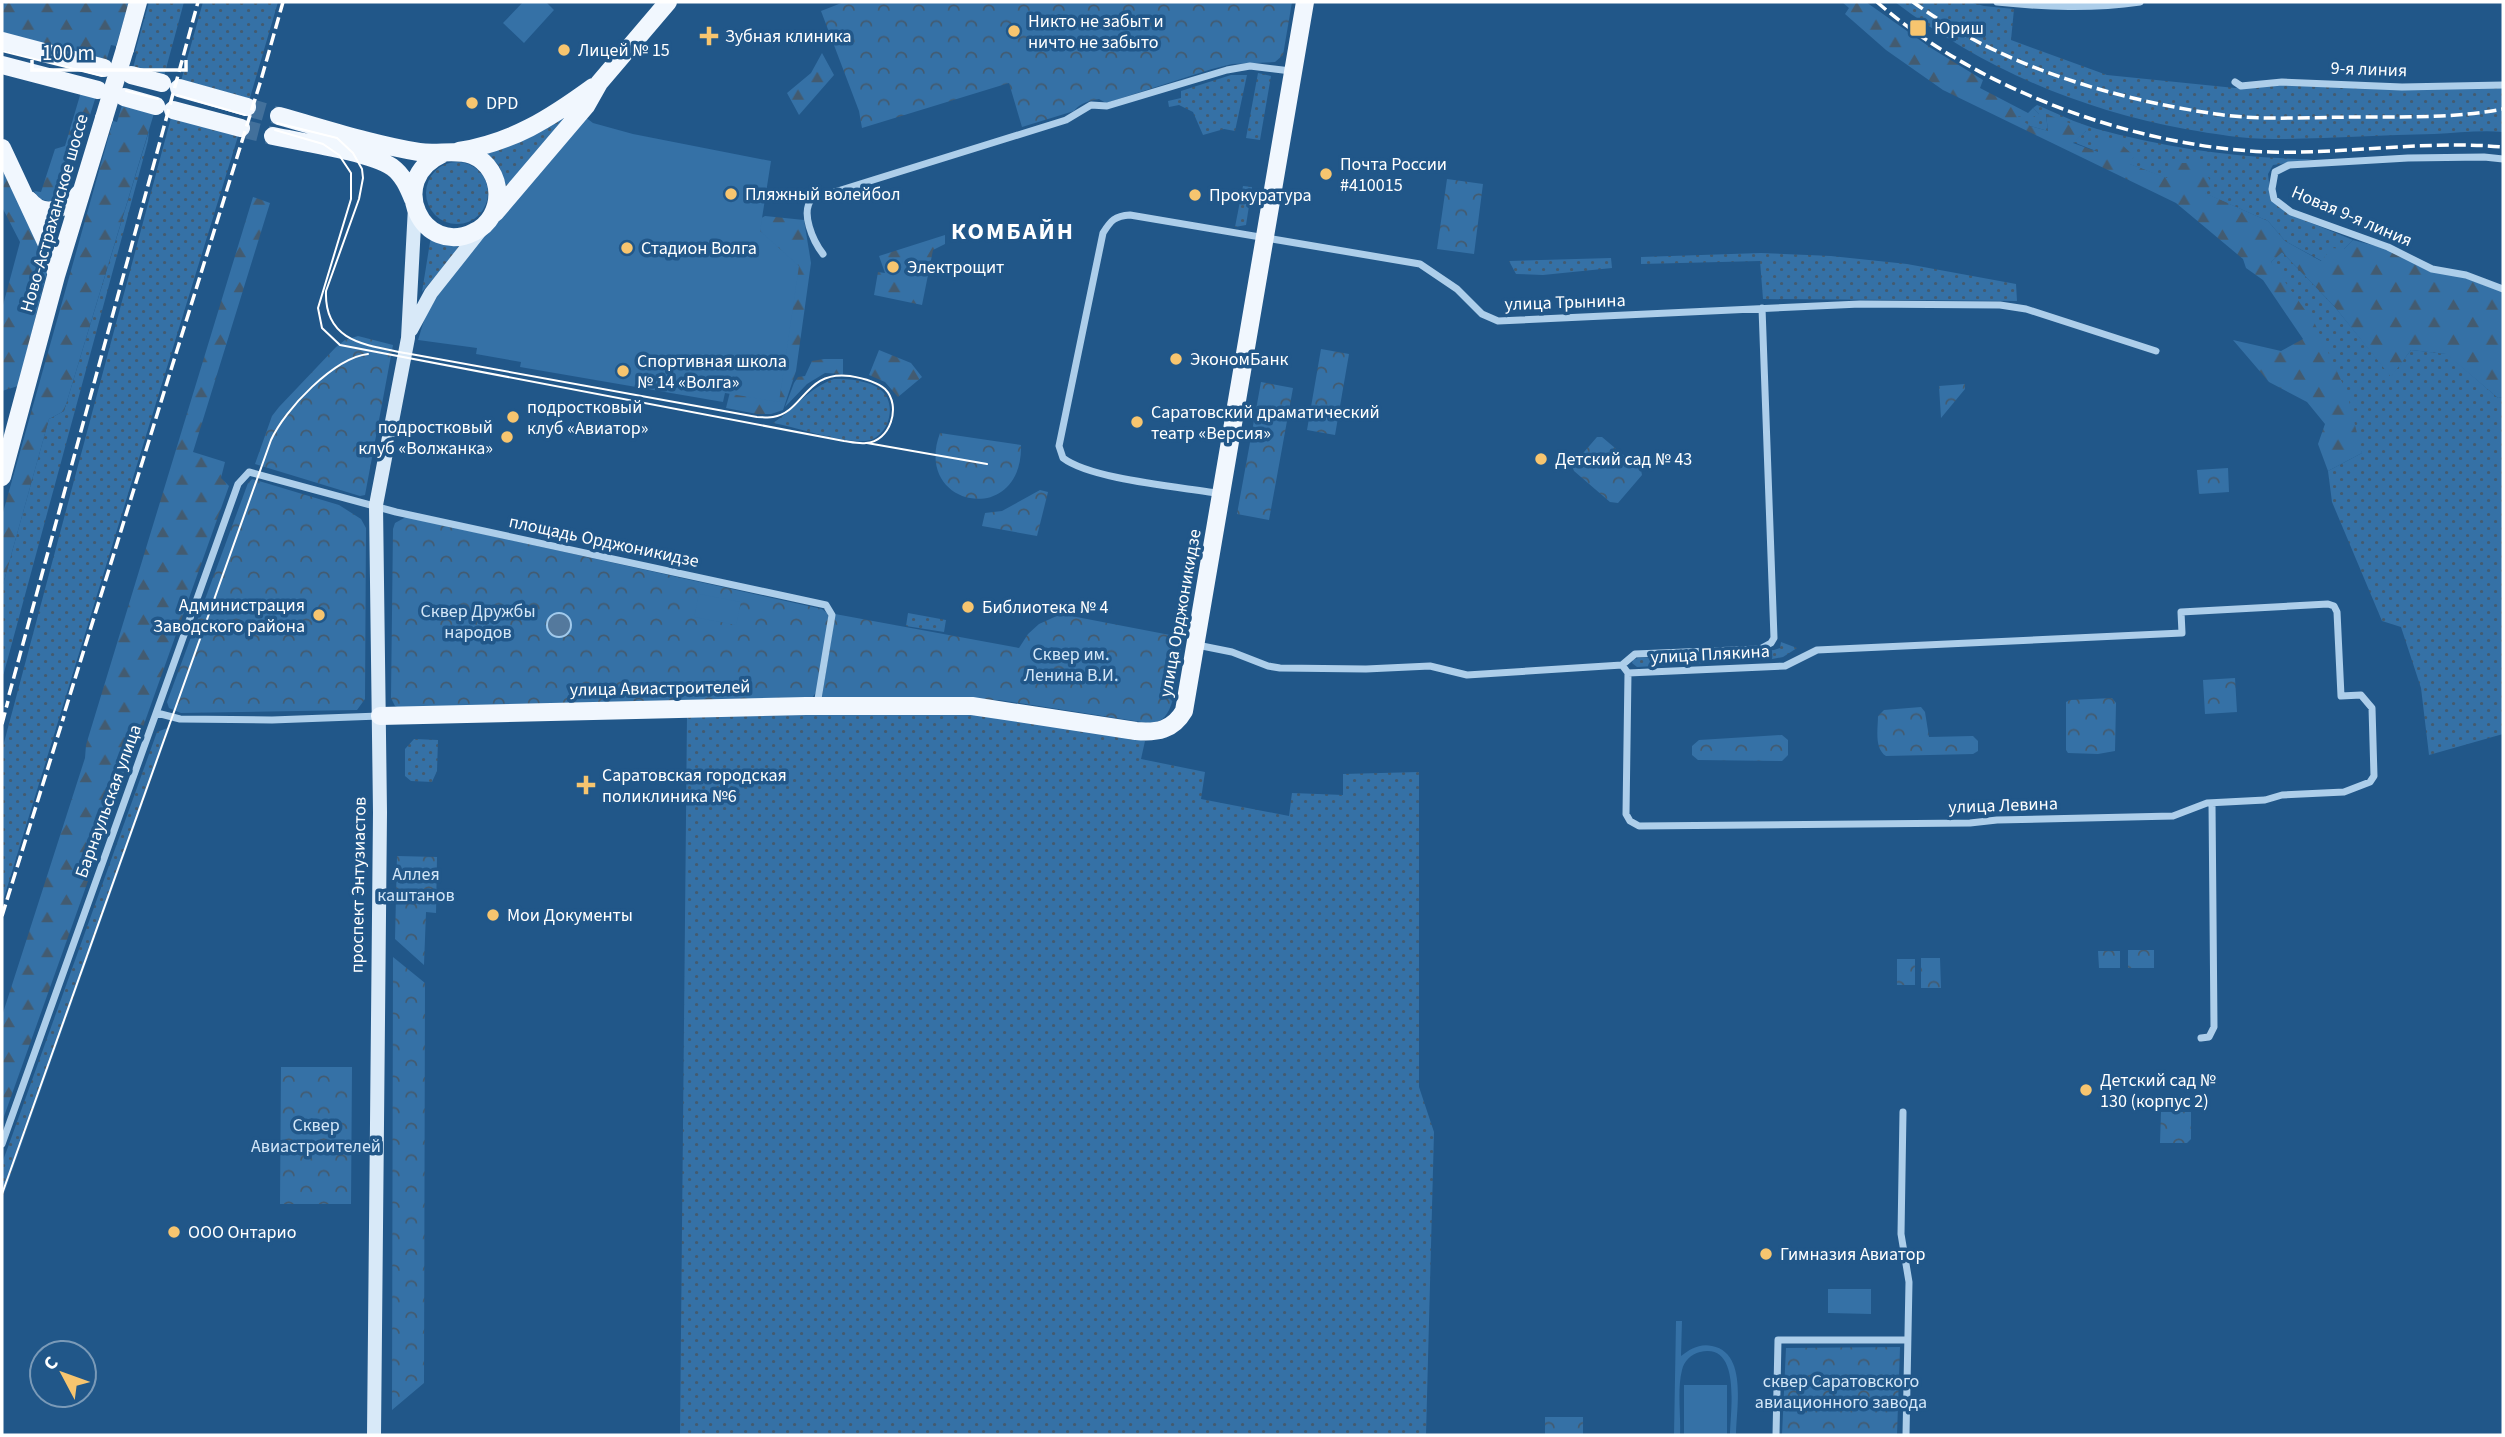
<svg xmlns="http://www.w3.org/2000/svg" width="2505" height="1437" font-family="'Source Sans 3',sans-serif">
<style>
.grass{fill:url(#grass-dots)}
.forest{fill:url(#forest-firs)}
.park{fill:url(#park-crowns)}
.garden{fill:#3571a6}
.water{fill:#54799d;stroke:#a1caec;stroke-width:2}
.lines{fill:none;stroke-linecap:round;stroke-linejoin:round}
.primary-tunnel{stroke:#42709b;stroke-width:18;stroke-dasharray:18 9;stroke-linecap:butt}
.street{stroke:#adceea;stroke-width:7}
.secondary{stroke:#d8e9f8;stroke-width:14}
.primary{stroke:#f1f7fe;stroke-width:18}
.tram{stroke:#fff;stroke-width:2}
.rail{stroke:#fff;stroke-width:3.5;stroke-dasharray:12 5;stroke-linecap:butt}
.primary-bridge{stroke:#f1f7fe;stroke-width:18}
.poi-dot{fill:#f7c56f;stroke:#215789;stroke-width:2.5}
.labels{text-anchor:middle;stroke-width:7;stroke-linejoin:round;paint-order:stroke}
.poi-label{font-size:18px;fill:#fff;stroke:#215789;text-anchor:start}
.street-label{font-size:18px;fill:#fff;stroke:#215789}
.park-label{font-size:18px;fill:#d2e6f8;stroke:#215789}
.district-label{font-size:24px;font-weight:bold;letter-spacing:2px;fill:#fff;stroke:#215789}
</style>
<defs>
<pattern id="grass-dots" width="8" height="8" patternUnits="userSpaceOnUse" patternTransform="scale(1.75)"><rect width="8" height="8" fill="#3571a6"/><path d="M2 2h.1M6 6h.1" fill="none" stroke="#435b70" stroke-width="1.8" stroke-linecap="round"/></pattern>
<pattern id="forest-firs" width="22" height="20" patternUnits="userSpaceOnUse" patternTransform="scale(1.75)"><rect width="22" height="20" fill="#3571a6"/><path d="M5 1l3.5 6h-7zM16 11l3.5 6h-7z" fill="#435b70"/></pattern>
<pattern id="park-crowns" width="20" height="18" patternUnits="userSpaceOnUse" patternTransform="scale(1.75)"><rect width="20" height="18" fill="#3571a6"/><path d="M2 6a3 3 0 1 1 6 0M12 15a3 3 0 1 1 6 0" fill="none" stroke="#435b70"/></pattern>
</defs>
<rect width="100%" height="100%" fill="#215789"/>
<path class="grass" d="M149,2h35l-20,74 -31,-8 4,-15 -2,-1z
M203,2h75l-29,99 -68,-20z
M1895,2h74l15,4 30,3 -3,31 96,35 128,13 51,-3 116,4 101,-2v45c-22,-2 -46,1 -69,2 -53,1 -106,5 -160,5 -30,0 -60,-5 -89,-10 -107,-20 -203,-61 -290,-127z
M1258,73l13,3 -11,64 -14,-2z
M1231,75h16l-12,56 -11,-2 -21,6 -10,-23 -14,-7 -10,2 -1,-6 13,-3v-7z
M580,104l-73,87 -8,-26 -14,-12z
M2037,105c19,8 39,18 60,24 69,19 144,30 217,30l-41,6 -5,9 3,25 18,15 64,26 -9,9 -22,12 -37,-20 -17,-20 -64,-28 -131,-51 13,-11 -40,-16 2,16 -18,-5 -17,-10 26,-2 -6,-6z
M172,114l67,19 -237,771v-154z
M149,131l-1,10 -146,539v-92l47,-169 15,-8z
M426 193a31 31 0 1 1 62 0a31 31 0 1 1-62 0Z
M1243,186l9,1 -6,38 -11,2z
M431,236l34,6 -43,50z
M2282,252l52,54 57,70 20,-26 36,4 51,44 5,-1v337l-74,21 -8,-67 -20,-61 -19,-6 -50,-119 -4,-31 34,-18 -91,-191z
M1761,253l70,3 76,8 109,20 1,17 -254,-2 -3,-38 -119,3v-7z
M1611,258l1,10 -69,7 -27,-1 -7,-13z
M834,379c15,0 35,1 47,11 16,13 9,44 -11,50 -21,6 -73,-13 -97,-17 22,-14 35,-35 61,-44z
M908,613l38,7 -2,12 -38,-6z
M1781,642l16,6 -14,9 -11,2 -135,8 -5,-4 1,-3 5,-2 136,-8 6,-2z
M973,712l172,29 -4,18 64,13 -4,27 88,17 3,-23 51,2v-21l76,-2v315l15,45 -8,303h-746l7,-720z
M170,727l-168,472v-36l6,-16 149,-415z
M414,739l24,1 -1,31 -5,11 -21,-1 -6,-5v-27z"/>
<path class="forest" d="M7,2h122l-13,44 -5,-1 -6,20 -103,-29v-31z
M1842,2h24l65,46 52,32 -3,8 48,25 5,-5 6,6 -8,4 -15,-2 14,10 18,5 -2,-17 41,16 -14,13 25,9 1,-12 20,2 15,14 -4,8 37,14 9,-15h24l12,21 -7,9 63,28 17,20 36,20 11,-13 12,1 9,-9 34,9 44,22 34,7 38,14v105l-5,1 -52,-44 -35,-4 -20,27 -57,-71 -52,-54 -11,10 44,62 32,69 15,60 -34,18 -10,-27 7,-20 -18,-22 -38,-20 -36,-42 48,11 22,-12 -40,-59 -17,-12 -3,-9 -67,-56 -233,-113 -57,-40 -41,-36 4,-6z
M822,53l12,22 -35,40 -12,-22 24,-20z
M81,92l15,4 -28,89 -7,11 -9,6 -12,-3 -6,-8 7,1 14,-43 10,-3z
M123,102l32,8 -91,301 -15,8 -47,169v-72l111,-395 4,1z
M2,163l46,105 -30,118 -16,5v-82l18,-67 -18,-35z
M253,197l17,6 -77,249 32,10 -4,16 8,8 -227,636v-106l83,-258 1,-13z
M765,216l39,4 7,43 -15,108 -13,39 -12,4h-14l-31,-6 6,-24 23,-162z
M945,235v9l-12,6 -11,55 -48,-10 4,-23 7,1 -6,-17z
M879,350l32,13 11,14 -24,20 -13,-15 -16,-7z
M824,359h19v15l-18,-1 -18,11 -22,23 9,-24 4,-6 7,-1 7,-15z"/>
<path class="park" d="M844,2h448l-9,53 -8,7 -43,2 -20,5 -106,34 -7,-4c-10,2 -19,4 -25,12l-52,16 -13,-44 -147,45 -3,-17 -38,-100z
M1447,179l36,5 -9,70 -37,-5z
M358,336l35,9 -28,150 -5,1 -105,-32 17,-48 7,-9 57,-60 9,-7z
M1321,349l28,5 -14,81 -28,-5z
M1261,382l32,6 -24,132 -32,-6z
M1965,384v5l-24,29 -2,-32z
M940,433l81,12c2,83 -109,63 -81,-12z
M1597,437h5l39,33 1,5 -24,28 -8,-1 -36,-31 -2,-5z
M2228,468l1,24 -30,2 -2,-24z
M252,479l87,26 22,14 5,9 -1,171 -8,11 -176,3 -12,-5 -2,-6 81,-219z
M1040,490l8,2 -11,44 -55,-10 3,-13 17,-2z
M406,517l416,92 5,4 2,6 -12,72 -5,7 -410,11 -7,-3 -4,-8 2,-169 2,-6z
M835,614l184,34 9,-14 11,-10 22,-10 109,21c8,5 11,8 11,17 -3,17 -5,62 -22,69 -3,1 -7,1 -11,2l-149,-23 -177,-3z
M2235,678l2,34 -32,2 -2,-34z
M2112,698l4,5 -1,48 -17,3 -30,-1 -2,-3v-48l4,-2z
M1921,707l4,5 4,25 44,-1 5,5v10l-5,3 -87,2c-12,-8 -8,-27 -8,-40l6,-6z
M1782,735l6,5v15l-6,6 -84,-1 -6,-5v-9l7,-6z
M397,856l40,1 -1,56 -10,-1 -2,53 -29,-26z
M2128,950h26v18h-26z
M2098,951h22v17h-21z
M393,957l32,26 -1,400 -32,27z
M1921,958h19l1,30h-20z
M1897,959h18v26h-18z
M281,1067h71l-1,137h-71z
M2161,1112h30v27l-4,4h-27z
M1900,1347l-3,88h-115l4,-87z
M1545,1417h38v18h-38z"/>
<path class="garden" d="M523,2h23l8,8 -30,33 -21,-20z
M584,116l9,7 40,11 138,27 -11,70 39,35 -20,136 -54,-9 -2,9 -203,-35 1,-5 -45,-8 1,-6 -59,-8 7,-23 22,-37z
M699,594l42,8 -5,23 -42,-8z
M1828,1289h43v25l-43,-1z
M1676,1321h6l-1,35c9,-7 19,-13 31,-10 36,7 24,63 24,89h-6c0,-22 12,-93 -30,-83 -9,2 -16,9 -18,18 -5,20 -1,45 -2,65h-6z
M1684,1385h43v50h-43z"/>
<path class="water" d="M547 625a12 12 0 1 1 24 0a12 12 0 1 1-24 0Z"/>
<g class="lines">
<path class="primary-tunnel" d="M247,107l32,9
M241,128l32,8"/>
<path class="street" d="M1997,2c49,5 94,7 143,0
M2235,82l6,4 41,-4 120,5 101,-2
M2503,159l-19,-2 -76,1 -119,7 -14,7 -3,17 2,10 17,13 97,35 44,22 34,6 37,14
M823,254c-10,-13 -23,-42 -11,-55l254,-79 25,-15 16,1 120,-36 23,-4 41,5
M1222,494c-39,-7 -130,-14 -159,-36l-4,-12 44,-213c8,-13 12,-17 27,-18l290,49 37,25 25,25 16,7 362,-17 140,1 26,4 130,42
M1197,645l35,7 36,14 12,2 86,1 64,-3 37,9 155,-10 6,8 157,-7 32,-16 365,-17 -1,-21 147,-8 6,2 3,6 4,84 20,-1 11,13 2,68 -4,6 -26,10 -62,3 -17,5 -58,3 -34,13 -176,4 -27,3 -331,3 -9,-5 -4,-7 2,-141
M1622,665l13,-11 125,-5 11,-6 3,-5 -12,-330
M157,713l23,6 92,1 107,-4
M2201,1038l8,-1 5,-10 -2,-224
M1903,1112l-2,122 8,48 -3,153
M2,1144l236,-660 11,-12 147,40 430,93 6,10 -15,90
M1776,1435l2,-95h129"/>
<path class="secondary" d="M411,330l20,-37 53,-67
M374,1435l6,-623 -4,-307 32,-167 7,-131"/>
<path class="primary" d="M2,41l102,27
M125,49l13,-47
M2,65l96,25
M131,75l31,8
M179,88l68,19
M124,97l32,9
M173,110l68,18
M279,116c47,13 92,28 140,36 18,3 37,-3 53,3 33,14 34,62 2,77 -51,26 -89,-52 -32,-78
M273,136c28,6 97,16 119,31 11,8 16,20 21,32
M2,148l50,107 4,18
M459,151c54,-9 90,-32 134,-64
M29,200c15,20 38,8 52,-8
M495,213l91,-107 13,-23 69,-81
M2,477l54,-201 48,-158
M380,716l426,-10h166l164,25c21,2 37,-1 48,-20l121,-709"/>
<path class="tram" d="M2,51l100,25
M126,91l32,8
M177,95l68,20
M275,130l48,14 16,11 12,18v26l-33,109 4,20 18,17 504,96c7,1 15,3 22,2 24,-1 36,-37 19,-54 -9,-8 -23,-11 -35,-13 -45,-6 -46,36 -77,41 -5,1 -11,0 -16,0l-352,-64c-39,-8 -81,-11 -79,-62l33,-92 4,-21 -1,-9 -9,-16 -16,-15 -60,-15
M867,443l120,21
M2,1194l269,-754c14,-31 63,-82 97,-86"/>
<path class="rail" d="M1877,2c100,88 261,146 394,150 77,2 155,-12 232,-5
M1913,2c86,63 199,97 303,112 47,7 96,3 144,3 47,0 96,1 143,-8
M9,695l189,-693
M65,711l196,-631 22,-78
M2,724l6,-23
M2,916l62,-200"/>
<path class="primary-bridge" d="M104,118l21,-69"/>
</g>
<g class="poi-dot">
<rect x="1909" y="19" width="18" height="18" rx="3.5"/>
<circle cx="1014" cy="31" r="7"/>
<path d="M705.5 25.5h7v7h7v7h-7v7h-7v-7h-7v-7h7z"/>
<circle cx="564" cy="50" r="7"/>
<circle cx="472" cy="103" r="7"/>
<circle cx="1326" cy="174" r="7"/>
<circle cx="731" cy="194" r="7"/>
<circle cx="1195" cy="195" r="7"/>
<circle cx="627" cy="248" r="7"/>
<circle cx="893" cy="267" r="7"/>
<circle cx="1176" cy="359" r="7"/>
<circle cx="623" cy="371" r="7"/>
<circle cx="513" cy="417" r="7"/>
<circle cx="1137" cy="422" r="7"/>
<circle cx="507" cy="437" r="7"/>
<circle cx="1541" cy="459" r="7"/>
<circle cx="968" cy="607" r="7"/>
<circle cx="319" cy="615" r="7"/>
<path d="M582.5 774.5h7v7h7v7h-7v7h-7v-7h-7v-7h7z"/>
<circle cx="493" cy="915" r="7"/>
<circle cx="2086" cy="1090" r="7"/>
<circle cx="174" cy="1232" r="7"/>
<circle cx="1766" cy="1254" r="7"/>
</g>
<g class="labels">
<g class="poi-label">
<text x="1028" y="27">Никто не забыт и<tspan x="1028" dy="21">ничто не забыто</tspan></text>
<text x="1934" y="34">Юриш</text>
<text x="725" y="42">Зубная клиника</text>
<text x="578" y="56">Лицей № 15</text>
<text x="486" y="109">DPD</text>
<text x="1340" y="170">Почта России<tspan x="1340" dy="21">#410015</tspan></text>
<text x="745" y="200">Пляжный волейбол</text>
<text x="1209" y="201">Прокуратура</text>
<text x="641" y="254">Стадион Волга</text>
<text x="907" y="273">Электрощит</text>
<text x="1190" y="365">ЭкономБанк</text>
<text x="637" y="367">Спортивная школа<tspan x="637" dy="21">№ 14 «Волга»</tspan></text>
<text x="527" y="413">подростковый<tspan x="527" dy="21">клуб «Авиатор»</tspan></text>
<text x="1151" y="418">Саратовский драматический<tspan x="1151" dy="21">театр «Версия»</tspan></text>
<text x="493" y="433" text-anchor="end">подростковый<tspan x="493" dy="21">клуб «Волжанка»</tspan></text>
<text x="1555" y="465">Детский сад № 43</text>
<text x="305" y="611" text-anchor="end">Администрация<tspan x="305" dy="21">Заводского района</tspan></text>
<text x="982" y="613">Библиотека № 4</text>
<text x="602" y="781">Саратовская городская<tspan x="602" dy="21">поликлиника №6</tspan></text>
<text x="507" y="921">Мои Документы</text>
<text x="2100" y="1086">Детский сад №<tspan x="2100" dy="21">130 (корпус 2)</tspan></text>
<text x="188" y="1238">ООО Онтарио</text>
<text x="1780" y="1260">Гимназия Авиатор</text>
</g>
<g class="street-label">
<text transform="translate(2369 69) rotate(2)" y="6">9-я линия</text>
<text transform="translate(54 213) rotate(-74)" y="6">Ново-Астраханское шоссе</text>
<text transform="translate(2352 216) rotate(23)" y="6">Новая 9-я линия</text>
<text transform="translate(1565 302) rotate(-2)" y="6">улица Трынина</text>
<text transform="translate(604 541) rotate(12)" y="6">площадь Орджоникидзе</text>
<text transform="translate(1180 613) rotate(-80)" y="6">улица Орджоникидзе</text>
<text transform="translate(1710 654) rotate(-3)" y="6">улица Плякина</text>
<text transform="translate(660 688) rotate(-1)" y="6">улица Авиастроителей</text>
<text transform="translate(108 801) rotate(-70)" y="6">Барнаульская улица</text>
<text transform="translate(2003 805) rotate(-2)" y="6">улица Левина</text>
<text transform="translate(358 885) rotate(-89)" y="6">проспект Энтузиастов</text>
</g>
<g class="park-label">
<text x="478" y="617">Сквер Дружбы<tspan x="478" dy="21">народов</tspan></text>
<text x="1071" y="660">Сквер им.<tspan x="1071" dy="21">Ленина В.И.</tspan></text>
<text x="416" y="880">Аллея<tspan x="416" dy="21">каштанов</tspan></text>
<text x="316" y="1131">Сквер<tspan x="316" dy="21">Авиастроителей</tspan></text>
<text x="1841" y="1387">сквер Саратовского<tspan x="1841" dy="21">авиационного завода</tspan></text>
</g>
<g class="district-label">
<text x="1013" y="239">КОМБАЙН</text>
</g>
</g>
<rect width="2505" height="1437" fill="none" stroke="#ffffff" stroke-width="7"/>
<g transform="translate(63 1374) rotate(311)"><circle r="33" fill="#215789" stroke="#7a9ab8" stroke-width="2"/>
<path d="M0-5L12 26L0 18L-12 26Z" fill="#f7c56f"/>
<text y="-10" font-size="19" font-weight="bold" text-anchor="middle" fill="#ffffff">С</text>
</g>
<path d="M32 60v10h154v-10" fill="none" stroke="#ffffff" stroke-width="3.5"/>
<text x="42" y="60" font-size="21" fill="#ffffff" stroke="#215789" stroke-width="5" paint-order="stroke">100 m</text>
</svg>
